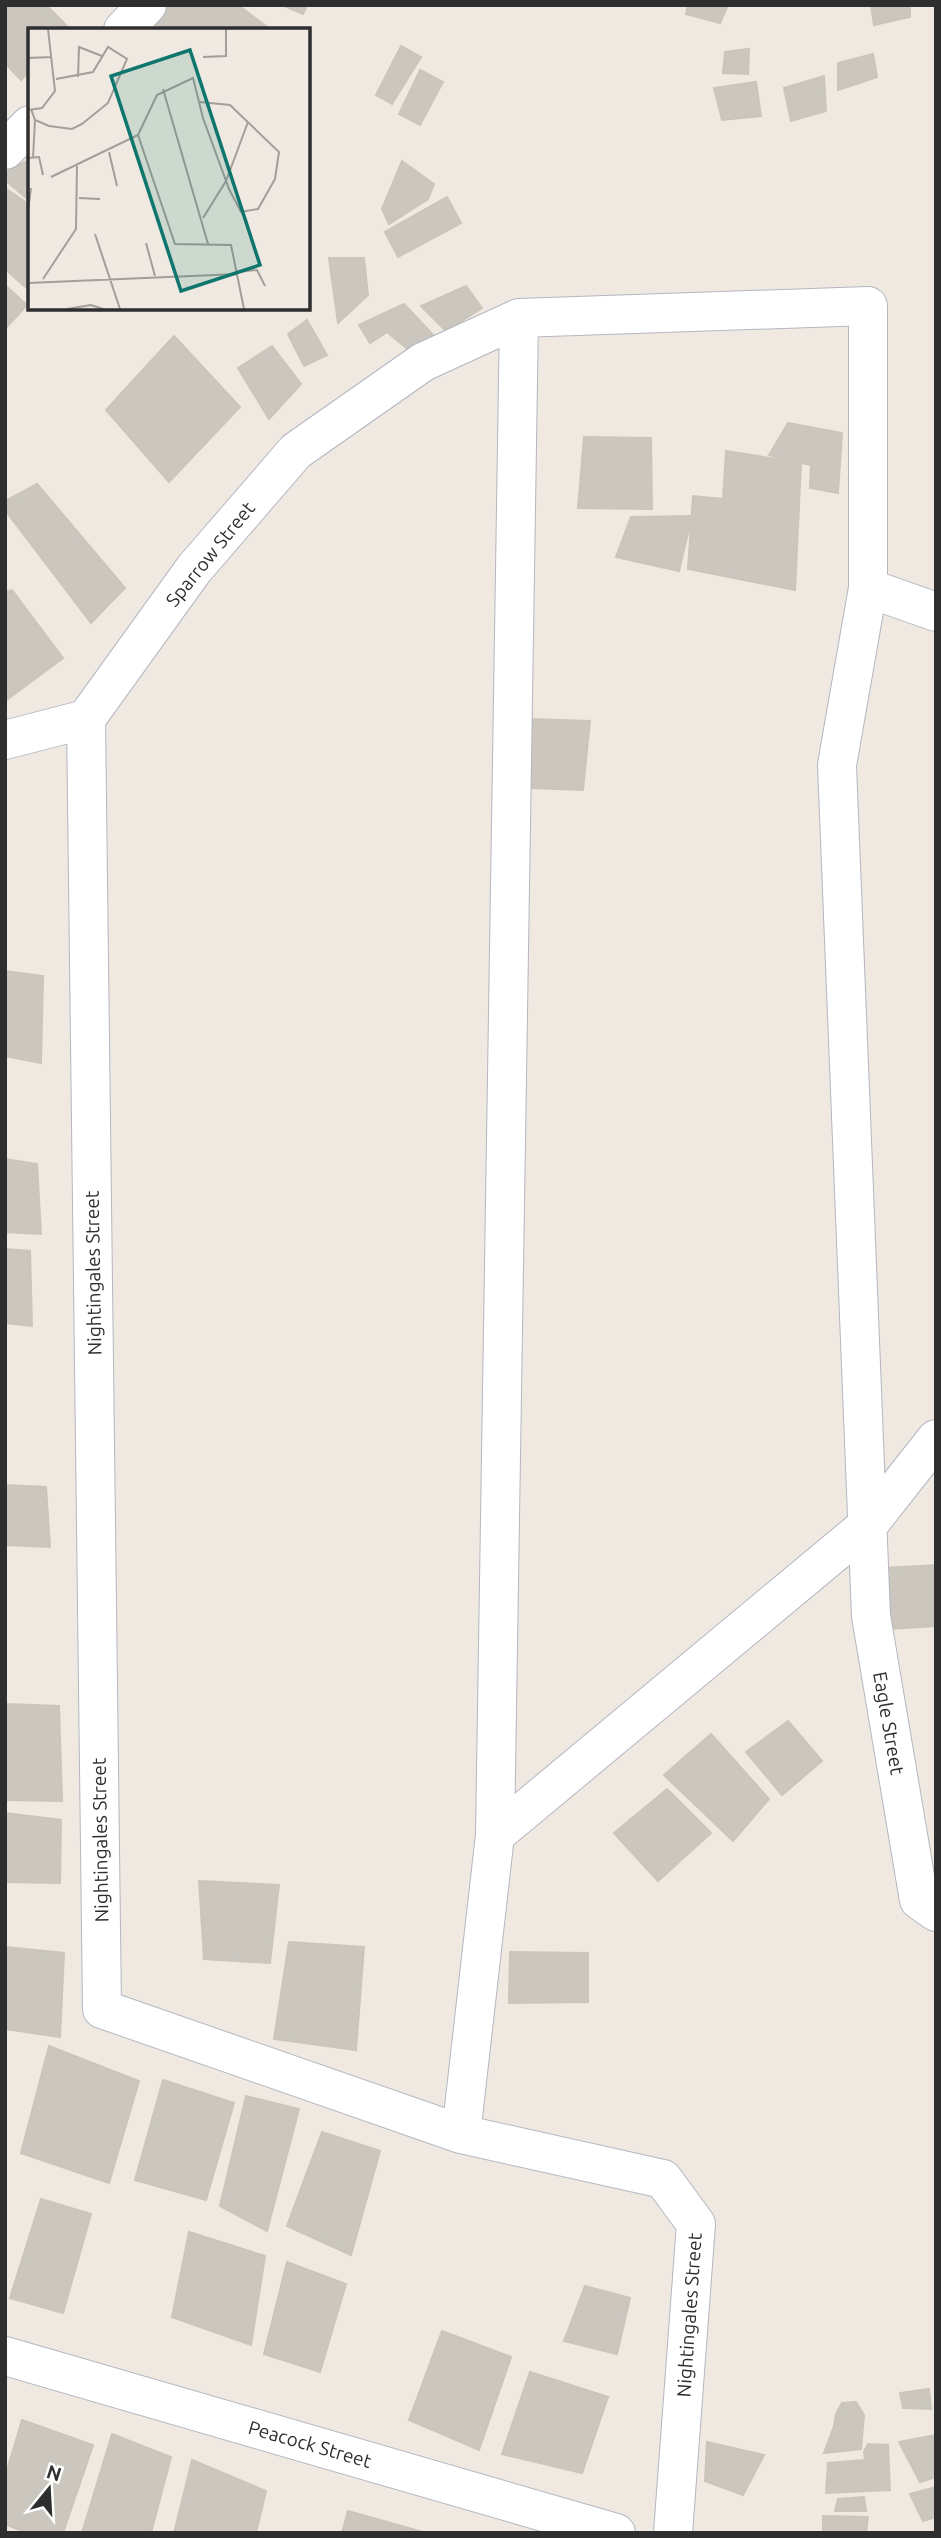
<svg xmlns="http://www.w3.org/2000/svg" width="941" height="2538" font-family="Ubuntu,sans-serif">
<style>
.building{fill:#cbc7bf;stroke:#cbc5ba;stroke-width:2}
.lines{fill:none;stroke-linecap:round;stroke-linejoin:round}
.minor-casing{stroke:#b4b7c1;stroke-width:40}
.minor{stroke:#fff;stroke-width:38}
.labels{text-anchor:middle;stroke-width:6;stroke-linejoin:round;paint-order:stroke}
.street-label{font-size:19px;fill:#2e2e2e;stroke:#fff}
.inset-road{fill:none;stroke:#a29e99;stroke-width:2}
.view{fill:#0f766e;fill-opacity:0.15;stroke:#0f766e;stroke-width:3.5}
.inset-edge{fill:none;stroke:#2e2e2e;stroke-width:3.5}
</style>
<rect width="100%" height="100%" fill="#efe9e1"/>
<path class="building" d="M5,5h41l21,21 -3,4h-34v40l-9,10 -16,-17z
M170,5h68l33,25h-109l-11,-9z
M282,5h25l-4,9z
M688,5h40l-8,18 -34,-9z
M871,5h39v12l-36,8z
M401,46l20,11 -29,47 -16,-9z
M749,49l-1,25 -25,-1 2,-21z
M873,54l4,23 -39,13v-27z
M420,70l23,12 -23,43 -21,-11z
M824,76l2,35 -35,10 -7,-33z
M756,82l5,34 -39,4 -8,-32z
M30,159v42l-25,-21v-7z
M402,161l32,23 -6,15 -39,25 -7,-15z
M5,188l25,17v86l-25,-22z
M447,197l14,26 -63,34 -13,-25z
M329,258h35l4,37 -30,28z
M5,285l22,20 -22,24z
M466,286l16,22 -36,23 -25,-25z
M404,304l33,35 -28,11 -22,-18 -17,11 -11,-18z
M307,320l20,35 -23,11 -16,-32z
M174,336l66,71 -71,75 -63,-72z
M272,346l29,38 -32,35 -31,-51z
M788,423l54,10 -4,60 -28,-5 1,-23 -42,-10z
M584,437l67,1 1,71 -74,-1z
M726,451l75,12 -6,127 -107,-21 5,-73 30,3z
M37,484l88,104 -34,35 -86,-113v-9z
M692,516l-13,55 -63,-14 15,-40z
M12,590l51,68 -58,43v-108z
M530,719l60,2 -7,69 -51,-2z
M5,971l38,5 -2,87 -36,-7z
M5,1159l32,5 4,70 -36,-2z
M5,1249l25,2 2,75 -27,-3z
M5,1485l41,2 4,60 -45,-2z
M936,1565v61l-47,3 -4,-61z
M5,1704l54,2 3,95 -57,-1z
M788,1721l34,40 -40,34 -36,-43z
M711,1734l58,65 -36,42 -69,-66z
M667,1789l44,44 -53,48 -44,-48z
M5,1813l56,7 -1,63 -55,-1z
M199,1881l80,4 -9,78 -66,-4z
M289,1942l75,5 -8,103 -82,-11z
M5,1947l59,6 -4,84 -55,-8z
M510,1952l78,1v49l-79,1z
M49,2046l90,35 -30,102 -88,-30z
M163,2080l71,23 -28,97 -71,-20z
M246,2096l53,13 -32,122 -47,-25z
M322,2132l58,19 -29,104 -64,-29z
M41,2199l50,15 -28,99 -53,-15z
M189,2232l76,24 -14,89 -79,-28z
M287,2262l59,22 -26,88 -56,-18z
M585,2286l45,12 -13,56 -53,-13z
M442,2331l69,26 -32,93 -70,-30z
M530,2372l78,25 -26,76 -80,-19z
M929,2389l2,20 -28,-1 -3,-15z
M856,2402l8,13 -3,34 -37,4 10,-27 2,-12 6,-11z
M22,2420l71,25 -30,88h-36l-22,-9v-47z
M112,2434l59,23 -20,76h-69z
M936,2435v42l-16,5 -21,-40z
M707,2442l57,13 -21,40 -38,-14z
M868,2444l20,1 2,45 -64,3 2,-30 37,-3 -1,-8z
M192,2460l74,31 -10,42h-82z
M936,2487v30l-13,4 -13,-27z
M864,2497l2,14h-31l3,-12z
M348,2511l75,21v1h-81z
M823,2516l45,1 -2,16h-43z"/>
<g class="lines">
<g class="minor-casing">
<path id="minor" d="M123,30l24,-25
M5,150l25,-25
M868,588l68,24
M86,719l16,1290 359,125 202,45 33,45 -23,309
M5,740l81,-21 108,-150 102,-118 127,-89 96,-44 349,-12v282l-31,177 34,851 48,284 17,12
M495,1835l374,-311 67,-85
M461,2134l34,-299 24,-1517
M5,2356l611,177"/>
</g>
<use href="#minor" class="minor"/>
</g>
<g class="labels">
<g class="street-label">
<text transform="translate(210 554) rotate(-51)" y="7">Sparrow Street</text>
<text transform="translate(93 1273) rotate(-91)" y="7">Nightingales Street</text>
<text transform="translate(889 1723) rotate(80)" y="7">Eagle Street</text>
<text transform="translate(100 1840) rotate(-91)" y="7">Nightingales Street</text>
<text transform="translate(689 2315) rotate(-86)" y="7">Nightingales Street</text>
<text transform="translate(310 2444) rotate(16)" y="7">Peacock Street</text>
</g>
</g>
<g transform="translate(28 28)">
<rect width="282" height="282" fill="#efe9e1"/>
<path class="inset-road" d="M175,29l23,-1v-27M0,30l23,-1M50,49l1,-30 23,9M135,61l45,155M3,81l4,11 14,6 23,3 10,-5 26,-21 19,-44 -19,-12 -15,25 -37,7M0,82l14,-2 13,-17 -7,-62M110,107l37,109 56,1 13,64M81,124l8,34M0,130l11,-1 4,18M5,130l2,-38M23,149l87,-42 19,-40 36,-17 10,40 26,71 12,23 17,-3 17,-30 4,-27 -49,-47 -30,-3M51,170l21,1M0,182l3,-22M175,190l23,-37 22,-59M67,206l25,75M118,215l9,33M209,244l20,-2 8,16M15,251l33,-50 1,-63M0,255l210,-9M39,281l24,-4 12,4"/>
<path class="view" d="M162,22l70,215 -79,26 -70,-215z"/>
<rect width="282" height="282" class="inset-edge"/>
</g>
<rect width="941" height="2538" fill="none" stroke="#2e2e2e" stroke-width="14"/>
<g transform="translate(49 2489) rotate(18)" stroke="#ffffff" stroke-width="5" paint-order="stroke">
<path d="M0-5L12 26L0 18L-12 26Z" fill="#2e2e2e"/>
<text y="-10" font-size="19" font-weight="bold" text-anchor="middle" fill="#2e2e2e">N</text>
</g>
</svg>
